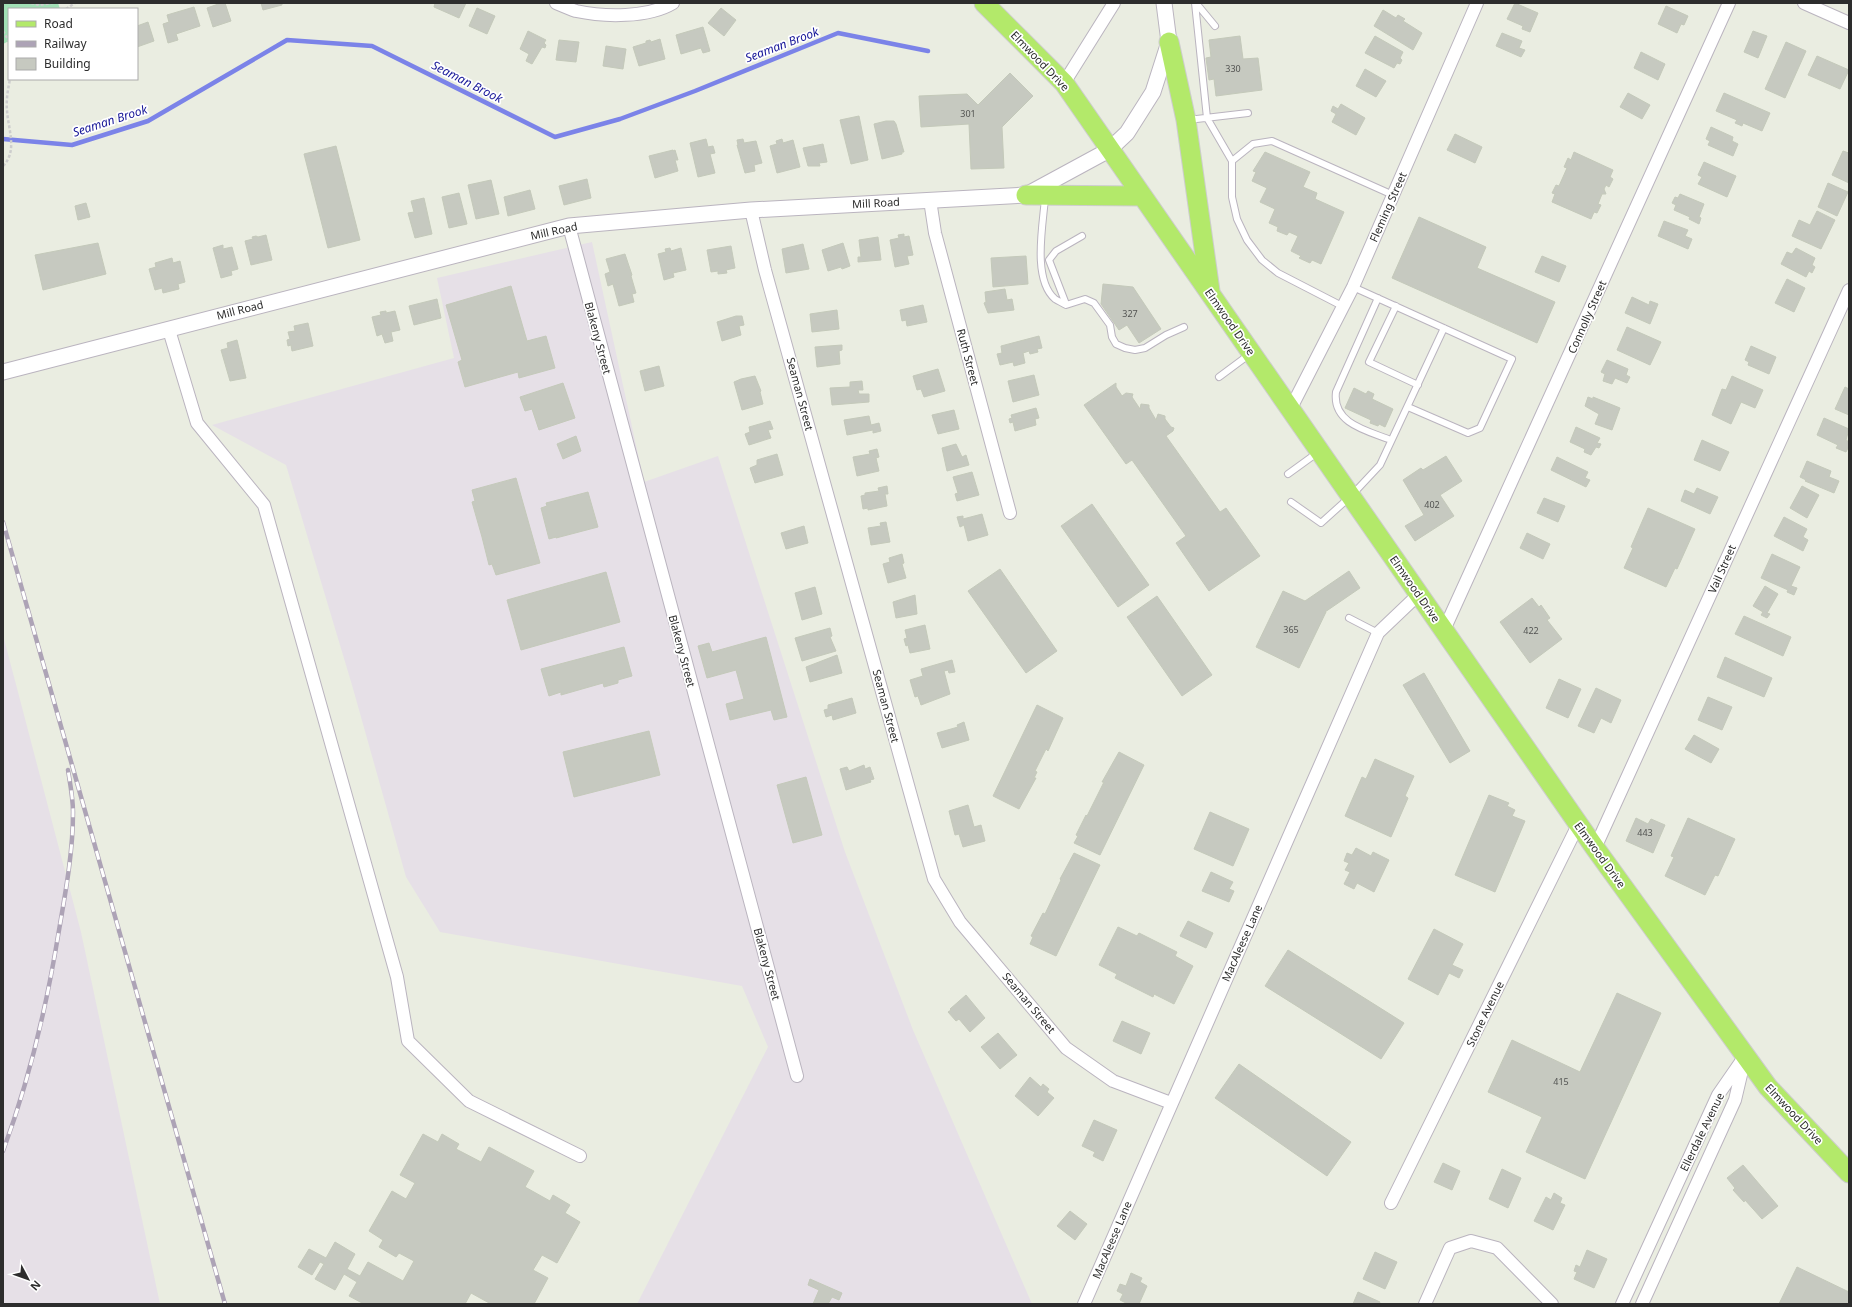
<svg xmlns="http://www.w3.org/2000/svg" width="1852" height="1307" font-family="'Noto Sans',sans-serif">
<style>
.industrial{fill:#e6e0e7}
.green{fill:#a1e0b5}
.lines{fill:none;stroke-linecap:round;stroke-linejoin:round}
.stream{stroke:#7b83e8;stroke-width:4.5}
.building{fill:#c6c9c0;stroke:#c4c9ba}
.service-casing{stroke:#bab4bf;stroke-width:8}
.minor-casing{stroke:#bab4bf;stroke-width:14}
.tertiary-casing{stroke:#bab4bf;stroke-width:17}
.primary-casing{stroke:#cdcdcd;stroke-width:21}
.path{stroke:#cdcdcd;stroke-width:2.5;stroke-dasharray:3 2;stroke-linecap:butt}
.service{stroke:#fff;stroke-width:6}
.minor{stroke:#fff;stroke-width:12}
.tertiary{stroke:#fff;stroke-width:15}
.primary{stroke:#b3e96a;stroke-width:19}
.rail-casing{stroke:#ada3b6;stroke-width:4.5}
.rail{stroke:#fff;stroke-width:3;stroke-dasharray:9;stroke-linecap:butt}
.labels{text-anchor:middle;stroke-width:3.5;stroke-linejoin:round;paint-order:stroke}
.number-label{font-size:9px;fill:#535452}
.street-label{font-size:11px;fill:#2d2d2d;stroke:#fff}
.water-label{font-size:12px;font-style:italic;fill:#161698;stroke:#fff}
</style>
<rect width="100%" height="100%" fill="#eaede1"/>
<path class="industrial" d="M592,242l52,240 74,-26 127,396 68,178 119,274h-395l131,-257 -26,-61 -302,-54 -34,-55 -54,-192 -66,-220 -74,-40 242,-67 -17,-80z
M3,635l78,297 79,372h-157z"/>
<path class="green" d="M3,3h55l2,6h-51v32l-6,3z"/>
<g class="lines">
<path class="stream" d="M3,139l69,6 76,-24 139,-81 85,6 183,91 65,-18 75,-28 143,-58 90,18"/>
</g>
<path class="building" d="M221,3h4l6,18 -18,6 -6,-19z
M261,3h21v2l-19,5z
M435,3h31l-7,15 -25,-11z
M1515,3l23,10 -8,19 -8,-3 1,-3 -16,-7z
M1666,6l22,10 -4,9 -3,-1 -4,9 -19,-9z
M194,7l6,19 -24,8 2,6 -10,3 -5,-19 6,-2 -2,-7z
M477,8l18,8 -8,18 -18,-8z
M721,8l15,12 -12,16 -16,-13z
M1383,10l13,8 2,-3 7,4 -2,2 19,12 -9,17 -39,-24z
M148,22l6,19 -17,6v-21z
M703,27l7,24 -7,2 -2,-5 -20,6 -5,-19z
M528,31l18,9 -2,3 2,2 -1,3 -3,-1 -10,17 -6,-3 3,-7 -9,-5z
M1753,31l14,5 -9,22 -14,-6z
M1502,33l20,8 -3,7 6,2 -4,7 -25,-11z
M1240,36l3,23 15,-1 4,32 -46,6 -2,-17 -5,1 -3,-22 5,-1 -2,-17z
M1375,36l28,16 -3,6 2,2 -2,4 -3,-1 -3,5 -29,-15z
M660,39l5,20 -26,7 -6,-19 13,-4v-2l4,-1 1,2z
M559,40l20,2 -3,20 -20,-2z
M1786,42l20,9 -21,47 -20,-9z
M606,46l20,3 -3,20 -20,-3z
M1641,52l24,12 -7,16 -24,-12z
M1817,56l32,14 -9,19 -32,-14z
M1365,69l21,12 -10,16 -20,-11z
M1010,73l23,23 -31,31 2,41 -33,1 -2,-45 -48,3 -2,-31 48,-2 11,11z
M1628,93l22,12 -8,14 -22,-12z
M1724,93l46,20 -8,18 -19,-8 -1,3 -7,-3 2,-3 -21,-9z
M1341,104l24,14 -9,17 -24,-13 4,-8 -5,-3 2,-5 5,3z
M859,116l9,44 -17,4 -11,-44z
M886,121h8l2,3 8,28h-2v2l-20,5 -8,-35z
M1711,127l22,10 -1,4 6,3 -5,12 -25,-11 2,-4 -4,-2z
M1455,134l27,13 -7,16 -28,-13z
M706,139l2,8 5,-1 2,7 -5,1 5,19 -17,4 -8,-34z
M743,139l1,4 12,-2 6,22 -8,2 1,6 -10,2 -8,-28h1l-1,-5z
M782,139l1,4 10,-3 7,27 -23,6 -7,-27 7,-2 -1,-3z
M823,144l4,18 -8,1 1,3h-12l-5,-18z
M336,146l24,94 -32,8 -24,-94z
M673,150v1l2,-1 3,10h-3l3,11 -23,7 -6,-22z
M1843,151l6,2v30l-17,-8z
M1265,152l45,20 -7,15 14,6 -2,6 29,13 -23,52 -9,-4 -2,3 -11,-5 2,-2 -10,-5 7,-15 -9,-4 -2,3 -10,-4 1,-4 -9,-4 6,-14 -15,-7 7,-14 -15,-7 4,-9 -3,-1z
M1574,152l39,18 -3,7 3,2 -4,8 -3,-2 -2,4 2,5h-4l-4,10 3,1 -4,8 -3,-1 -3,7 -39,-17 3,-8 -3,-1 4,-8 3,1 8,-18 -3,-1 4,-9 3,2z
M1704,162l32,14 -9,21 -29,-13 4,-7 -4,-2z
M587,179l4,19 -27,7 -5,-19z
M491,180l8,34 -23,5 -8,-34z
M1828,183l20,9 -11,24 -19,-9z
M530,190l5,19 -27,7 -4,-19z
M459,193l8,31 -18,4 -7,-31z
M1680,194l24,10 -5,13 2,1 -2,6 -10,-5 1,-2 -16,-7 2,-5 -4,-2 3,-6 3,1z
M424,198l8,36 -17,4 -7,-25 6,-1 -3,-11z
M86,203l4,14 -12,3 -3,-14z
M1817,211l18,9 -14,29 -29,-13 7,-16 11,5z
M1419,217l67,30 -9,21 78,34 -18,41 -145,-65z
M1664,221l24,9 -3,6 7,3 -4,10 -30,-13z
M904,234v3l5,-1 4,19 -6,1 2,8 -14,3 -5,-27 9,-2 -1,-3z
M266,235l6,25 -21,5 -6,-24 8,-2 -1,-2 4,-1 2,1z
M878,237l3,23 -23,2v-5h3l-2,-17z
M98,243l8,31 -63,16 -8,-35z
M843,243l7,23 -8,3 -1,-2 -13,4 -6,-21z
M803,244l6,25 -23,4 -4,-24z
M223,245v4l9,-2 6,22 -7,2 1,4 -11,3 -8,-30z
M731,246l4,22 -9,2 1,3 -9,1v-3l-7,1 -4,-22z
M670,248l1,3 10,-3 5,22 -13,3 1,4 -10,3 -6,-26 8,-2 -1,-3z
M1796,248l19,10 -3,7 3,2 -3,6 -3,-2 -3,6 -25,-13 6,-12 5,2z
M625,254l7,21 -1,1 5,17 -4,1 2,8 -15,4 -6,-22 -5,2 -3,-12 5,-2 -4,-13z
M1026,256l2,28 -35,3 -2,-29z
M1542,256l24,10 -7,16 -24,-10z
M172,258l1,5 7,-2 5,21 -7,2 1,5 -16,4 -1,-5 -7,2 -6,-21 7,-2 -1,-4z
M1787,279l18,9 -11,24 -19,-9z
M1103,284l30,3 28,42 -22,14 -12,-18 -8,5 -18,-26z
M511,286l16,55 19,-5 9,32 -36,10 -1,-6 -53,15 -7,-25 4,-2 -16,-55z
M1005,289l2,11 5,-1 2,11 -26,3 -4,-10 2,-1 -1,-10z
M1632,297l17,8 1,-4 8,3 -8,20 -25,-11z
M437,299l4,19 -27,7 -5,-19z
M923,305l4,17 -20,4 -1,-6 -4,1 -2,-11z
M837,310l2,19 -27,3 -2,-18z
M386,311v2l9,-2 5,19 -9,2 2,9 -8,2 -3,-9 -5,2 -5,-19 9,-2 -1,-3z
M736,316h6l2,9 -5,1 2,9 -19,6 -5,-19z
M308,323l5,23 -21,5 -1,-6 -3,1 -1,-6 3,-1 -2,-7 7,-1 -1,-5z
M1627,327l34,15 -11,23 -33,-15z
M1039,336l3,12 -5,1 1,3 -8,2 -1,-3 -6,2 2,10 -11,3 -1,-4 -13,3 -3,-11 5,-1 -1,-7z
M237,340l9,38 -16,3 -9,-31 7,-2 -1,-5z
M842,345v5l-3,1 1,13 -23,3 -2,-20z
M1751,346l25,11 -7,17 -21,-9 1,-3 -4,-2z
M1607,360l21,9 -2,6 4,2 -3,6 -12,-5 -3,6 -9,-3 2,-7 -4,-2z
M659,366l5,20 -19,5 -5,-20z
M938,369l7,22 -21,6 -3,-8 -4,1 -4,-14z
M1034,375l5,20 -26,7 -5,-21z
M755,376l6,15 -1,1 3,12 -21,6 -8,-28 7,-3z
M1732,376l31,14 -8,18 -14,-6 -10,22 -19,-9 10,-26 4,1z
M862,381l1,9h-5l1,4h10v8l-37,3 -2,-17 20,-1v-5z
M563,383l12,35 -36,12 -7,-21 -7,2 -5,-14z
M1116,383v4l6,9 4,-3 7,1 -1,3 8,12 1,-5 8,1v3l7,12 2,-6 7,2v3l6,8 3,1 -1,3 -7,5 54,76 6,-4 34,48 -51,35 -33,-48 10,-7 -54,-76 -6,4 -42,-59z
M1845,387l4,2v26l-14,-6z
M1354,388l12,6 2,-3 6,3 -2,5 21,10 -8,18 -6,-3 -1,2 -8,-3 1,-3 -26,-12z
M1588,397l5,2v-2l27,11 -8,22 -17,-6 4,-10 -14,-8z
M1036,408l3,10 -4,1 1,6 -21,6 -2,-9 -3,1 -1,-4 3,-1 -1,-3z
M954,410l5,19 -21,5 -6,-19z
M869,416l2,9 8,-2 2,8 -8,2v-3l-26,5 -3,-15z
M1824,418l25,11 -3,11 3,2v4l-3,6 -10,-4 2,-3 -21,-10z
M770,421l3,8 -5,1 3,8 -22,7 -4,-11 5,-2 -1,-5z
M1576,427l24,11 -3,5 4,1 -2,4 -3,-1 -5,8 -7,-3 1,-3 -15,-7z
M576,436l5,15 -18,8 -6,-15z
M1702,440l27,12 -9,19 -26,-11z
M956,444l6,13 4,-2 3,10 -22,6 -5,-23z
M877,449l2,8 -3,1 3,13 -22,5 -4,-19 17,-3 -1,-3z
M777,454l6,21 -28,8 -5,-15 7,-3v-5z
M1446,456l16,25 -22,14 14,21 -39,25 -10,-15 19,-11 -21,-35 18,-12 2,2z
M1557,457l31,15 -3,6 5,2 -4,7 -35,-17z
M1807,461l24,10 -2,6 10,4 -5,12 -29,-12 1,-1 -6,-3z
M972,472l7,23 -22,6 -2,-7 3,-1 -5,-16z
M516,478l24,85 -44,12 -4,-11 -3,1 -7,-28 -10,-35 3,-1 -3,-11z
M887,486l1,8h-3l2,12 -19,4v-2l-5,1 -2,-13 4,-1v-2l14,-2 -1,-3z
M1802,486l17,9 -12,23 -17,-10z
M1697,488l21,9 -8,17 -29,-13 4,-11 9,4z
M588,492l10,35 -42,11v-1l-7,2 -8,-31 6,-2 -1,-3z
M1544,498l21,8 -7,16 -21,-9z
M1092,504l57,81 -31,22 -57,-81z
M1648,508l47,21 -18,40 -2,-1 -9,19 -42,-19 9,-20 -2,-1z
M982,514l6,21 -20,6 -4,-16 -4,2 -3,-10 6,-1v3z
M1784,517l23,12 -4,8 5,3 -5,11 -29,-15z
M886,522l4,20 -19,3 -3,-17 13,-2 -1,-3z
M804,526l4,17 -22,6 -5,-16z
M1527,533l23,11 -7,15 -23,-11z
M902,554l2,9 -2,1 4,14 -18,5 -5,-19 7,-2 -1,-4z
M1772,554l28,13 -9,19 6,2 -3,7 -7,-3 1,-2 -27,-12z
M1000,569l57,82 -31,22 -58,-82z
M1349,571l11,17 -35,24h1l-27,56 -43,-21 27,-56 22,10z
M606,572l14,50 -99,28 -14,-50z
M1765,586l13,8 -11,19 3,1 -3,4 -6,-3 2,-3 -10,-6z
M815,587l7,27 -20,6 -7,-27z
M915,595l2,19 -21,4 -3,-16z
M1157,596l55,79 -30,21 -55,-79z
M1532,598l7,9 2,-2 9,13 -3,2 15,19 -32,24 -30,-41z
M1744,616l47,21 -8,19 -48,-22z
M925,625l5,24 -20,4 -2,-8 -2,1 -2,-7 3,-1 -2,-8z
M830,628l2,8 -2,1 6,14 -34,10 -7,-23z
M766,637l21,80 -13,3 -3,-10 -41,10 -4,-16 18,-5 -8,-29 -29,8 -9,-32 11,-3 3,9z
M624,647l8,29 -14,4v3l-14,4 -1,-4 -42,12v-3l-12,4 -8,-27z
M837,655l5,18 -32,9 -4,-15z
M1725,657l47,21 -8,19 -47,-20z
M952,660l3,12 -6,1 -1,-3 -4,1 6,23 -29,11 -3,-9 -3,1 -5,-17 13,-4 -2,-7z
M1424,673l46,78 -20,12 -47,-78z
M1559,679l22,10 -13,29 -22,-10z
M1596,688l25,12 -10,23 -10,-5 -7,15 -16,-7z
M1708,697l24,10 -10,23 -24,-10z
M852,698l4,15 -23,7 -1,-5 -6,2 -2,-7 4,-1v-4z
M1037,705l26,13 -15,33 -2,-2 -11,22 2,1 -3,6h2l-17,31 -26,-13z
M964,722l5,18 -27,8 -5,-15 21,-6 -1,-2z
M649,731l11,44 -86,22 -11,-45z
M1694,735l25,14 -8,14 -26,-14z
M1119,752l25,13 -44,90 -26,-12 4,-7 -2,-1 10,-20 1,1 17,-34h-2z
M1375,759l39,17 -9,20 3,2 -17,39 -46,-21 17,-39 4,2z
M864,765l1,4 5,-2 4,12 -4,1 1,2 -25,8 -6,-21 7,-2 2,4z
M806,777l16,58 -29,8 -16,-58z
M1489,795l20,8 -2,3 8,4 -3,6 13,5 -30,71 -40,-17z
M968,805l6,22 7,-2 4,16 -22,6 -4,-13 -4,1 -6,-24z
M1210,812l39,17 -16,37 -39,-17z
M1636,818l12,6 3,-5 14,6 -12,28 -27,-12z
M1688,818l47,21 -17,37 -3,-1 -10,20 -40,-19 9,-19 -3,-1z
M1356,848l15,8 2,-4 16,8 -15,32 -17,-9 -3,6 -10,-5 6,-12 -5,-2 4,-7 -5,-2 3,-8 5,2z
M1074,853l26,12 -44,91 -26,-12 3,-7 -2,-1 12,-23 2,1 16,-34 -1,-1z
M1211,872l22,10 -4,7 5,2 -5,11 -27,-11z
M1188,921l25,12 -7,15 -26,-12z
M1118,927l19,9 2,-3 38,19 -2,4 18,10 -19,38 -20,-10 -1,3 -38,-19 2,-4 -18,-9z
M1434,929l29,15 -11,21 11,5 -4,8 -10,-5 -11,22 -30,-16z
M1288,950l116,73 -23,36 -116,-73z
M1617,993l44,20 -76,166 -59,-27 16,-35 -54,-25 24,-52 68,32z
M966,995l19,23 -15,14 -11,-13 -3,2 -8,-9 3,-2 -1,-1z
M1122,1021l28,12 -9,21 -28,-13z
M998,1033l19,22 -17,14 -19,-22z
M1239,1064l112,78 -24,34 -112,-78z
M1030,1077l11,10 2,-3 6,5 -2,3 7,6 -16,18 -23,-20z
M1094,1120l23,10 -14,31 -10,-5 2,-4 -13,-6z
M423,1134l15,8 4,-8 17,10 -3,5 25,13 8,-15 45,24 -9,16 25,14 3,-6 17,10 -5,8 15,9 -23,41 -15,-8 -9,15 15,8 -14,26h-43l-20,-11 -6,11h-101l-15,-8 8,-14 -13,-8 -9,16 -20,-11 9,-15 -4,-2 -8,13 -14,-8 11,-18 17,9 9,-16 20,12 -8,15 13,7 8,-14 35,19 11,-20 -15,-8 -3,4 -17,-10 4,-7 -14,-9 23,-40 14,8 9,-16 -15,-8z
M1443,1163l17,8 -8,19 -18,-8z
M1743,1165l35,41 -16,13 -17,-19 -1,2 -11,-12 2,-2 -8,-10z
M1502,1169l19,9 -13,30 -19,-9z
M1554,1193l8,5 -2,5 5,2 -12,25 -19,-9 12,-24 5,3z
M1070,1211l17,13 -12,16 -18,-14z
M1587,1250l20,9 -13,29 -20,-9 3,-7 -3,-1 2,-6 4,2z
M1375,1252l22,10 -12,27 -22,-10z
M1797,1267l52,25v12h-70z
M1131,1273l11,5 -2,4 7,4 -8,18h-11l-8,-4 3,-6 -6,-3 3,-7 6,2z
M810,1279l32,14 -3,7 -7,-3 -4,7h-15l6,-14 -11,-5z
M1358,1292l22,10 -1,2h-26z"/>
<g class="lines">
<g class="service-casing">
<path id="service" d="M1195,3l12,115 25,43v36l5,22 10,21 15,20 16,13 66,34
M1196,3l19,23
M1188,120l60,-7
M1232,161l21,-17 19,-3 121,54
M1045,198c-2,27 -13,81 10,101 3,2 8,4 11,6l19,-6 9,4 16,22 2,12 4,7 9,4 10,2 10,-2 21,-13 18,-8
M1353,287l159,72 -32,69 -12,5 -60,-26
M1378,298l-42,94c-4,32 32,39 55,48
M1066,304l-17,-44 7,-9 26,-15
M1396,306l-27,56 49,23
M1219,377l31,-23
M1288,474l29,-21
M1291,502l30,21 30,-27 29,-31 64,-137
M1349,618l29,15"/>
</g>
<g class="minor-casing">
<path id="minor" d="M556,3c7,3 14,6 20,8 28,6 72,7 97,-8
M1804,3l45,20
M1064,83l50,-80
M930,200l5,33 75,280
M751,210l14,60 169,609 26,43 106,126 47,33 58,22
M569,226l228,850
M169,330l28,93 67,82 133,472 11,64 61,60 111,55
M1291,408l62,-121 124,-284
M1444,630l285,-627
M1595,848l254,-558
M1391,1203l187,-378
M1084,1304l294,-671 41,-39
M1425,1304l25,-56 21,-7 26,7 55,56
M1622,1304l96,-209 27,-39
M1642,1304l93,-204 9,-38"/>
</g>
<g class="tertiary-casing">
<path id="tertiary" d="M3,372l566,-146 182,-16 275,-15 83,-45 18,-17 26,-41 16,-50 -5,-39"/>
</g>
<g class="primary-casing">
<path id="primary" d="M984,3l80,80 531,765 173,239 81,86
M1169,42l17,78 24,171
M1026,195l115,1"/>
</g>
<path class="path" d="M31,3l8,2 14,-2
M66,9l9,-6
M3,31l6,10
M3,166c15,-15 5,-37 4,-56 -1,-10 1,-21 3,-31"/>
<use href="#service" class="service"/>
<use href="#minor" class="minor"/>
<use href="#tertiary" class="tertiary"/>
<use href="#primary" class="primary"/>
<g class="rail-casing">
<path id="rail" d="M3,522l222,782
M3,1151c26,-70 43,-142 55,-215 7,-41 15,-82 15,-124 0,-14 -3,-29 -5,-42"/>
</g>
<use href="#rail" class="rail"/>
</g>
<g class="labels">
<g class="number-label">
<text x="1233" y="72">330</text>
<text x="968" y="117">301</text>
<text x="1130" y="317">327</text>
<text x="1432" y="508">402</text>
<text x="1291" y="633">365</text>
<text x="1531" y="634">422</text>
<text x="1645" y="836">443</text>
<text x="1561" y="1085">415</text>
</g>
<g class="street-label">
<text transform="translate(1040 61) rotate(46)" y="4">Elmwood Drive</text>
<text transform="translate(876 203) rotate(-3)" y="4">Mill Road</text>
<text transform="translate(1388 207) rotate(-66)" y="4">Fleming Street</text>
<text transform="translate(554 231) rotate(-12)" y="4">Mill Road</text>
<text transform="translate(240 310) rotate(-14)" y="4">Mill Road</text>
<text transform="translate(1587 317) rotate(-66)" y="4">Connolly Street</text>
<text transform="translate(1230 322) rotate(55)" y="4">Elmwood Drive</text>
<text transform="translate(598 338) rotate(75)" y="4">Blakeny Street</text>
<text transform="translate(968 357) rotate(75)" y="4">Ruth Street</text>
<text transform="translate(800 394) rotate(75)" y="4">Seaman Street</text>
<text transform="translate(1722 569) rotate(-66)" y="4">Vail Street</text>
<text transform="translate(1415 589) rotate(55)" y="4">Elmwood Drive</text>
<text transform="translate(682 651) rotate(75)" y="4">Blakeny Street</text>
<text transform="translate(886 706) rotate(75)" y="4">Seaman Street</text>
<text transform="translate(1600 855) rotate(54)" y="4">Elmwood Drive</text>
<text transform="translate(1242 943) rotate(-66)" y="4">MacAleese Lane</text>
<text transform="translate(767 964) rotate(75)" y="4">Blakeny Street</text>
<text transform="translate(1029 1003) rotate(50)" y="4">Seaman Street</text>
<text transform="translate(1485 1014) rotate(-64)" y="4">Stone Avenue</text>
<text transform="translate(1794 1114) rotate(47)" y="4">Elmwood Drive</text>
<text transform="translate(1702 1132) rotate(-64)" y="4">Ellerdale Avenue</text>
<text transform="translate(1112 1240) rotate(-67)" y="4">MacAleese Lane</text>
</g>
<g class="water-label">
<text transform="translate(782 45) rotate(-21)" y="4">Seaman Brook</text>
<text transform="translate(467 82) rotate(27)" y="4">Seaman Brook</text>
<text transform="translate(110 121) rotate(-18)" y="4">Seaman Brook</text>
</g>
</g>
<rect width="1852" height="1307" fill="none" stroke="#2d2d2d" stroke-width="8"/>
<rect x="8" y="8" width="130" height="72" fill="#ffffff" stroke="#ababab"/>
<rect x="16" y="21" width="20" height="6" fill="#b3e96a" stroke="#ababab"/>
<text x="44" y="28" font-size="12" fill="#2d2d2d">Road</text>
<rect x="16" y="41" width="20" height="6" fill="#ada3b6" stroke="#ababab"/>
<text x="44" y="48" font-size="12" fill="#2d2d2d">Railway</text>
<rect x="16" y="58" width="20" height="12" fill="#c6c9c0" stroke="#ababab"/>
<text x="44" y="68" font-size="12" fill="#2d2d2d">Building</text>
<g transform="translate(28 1279) rotate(131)" stroke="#ffffff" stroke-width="3" paint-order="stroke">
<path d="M0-3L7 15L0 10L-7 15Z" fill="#2d2d2d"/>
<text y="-6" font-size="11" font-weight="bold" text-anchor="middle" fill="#2d2d2d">N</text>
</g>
</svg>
